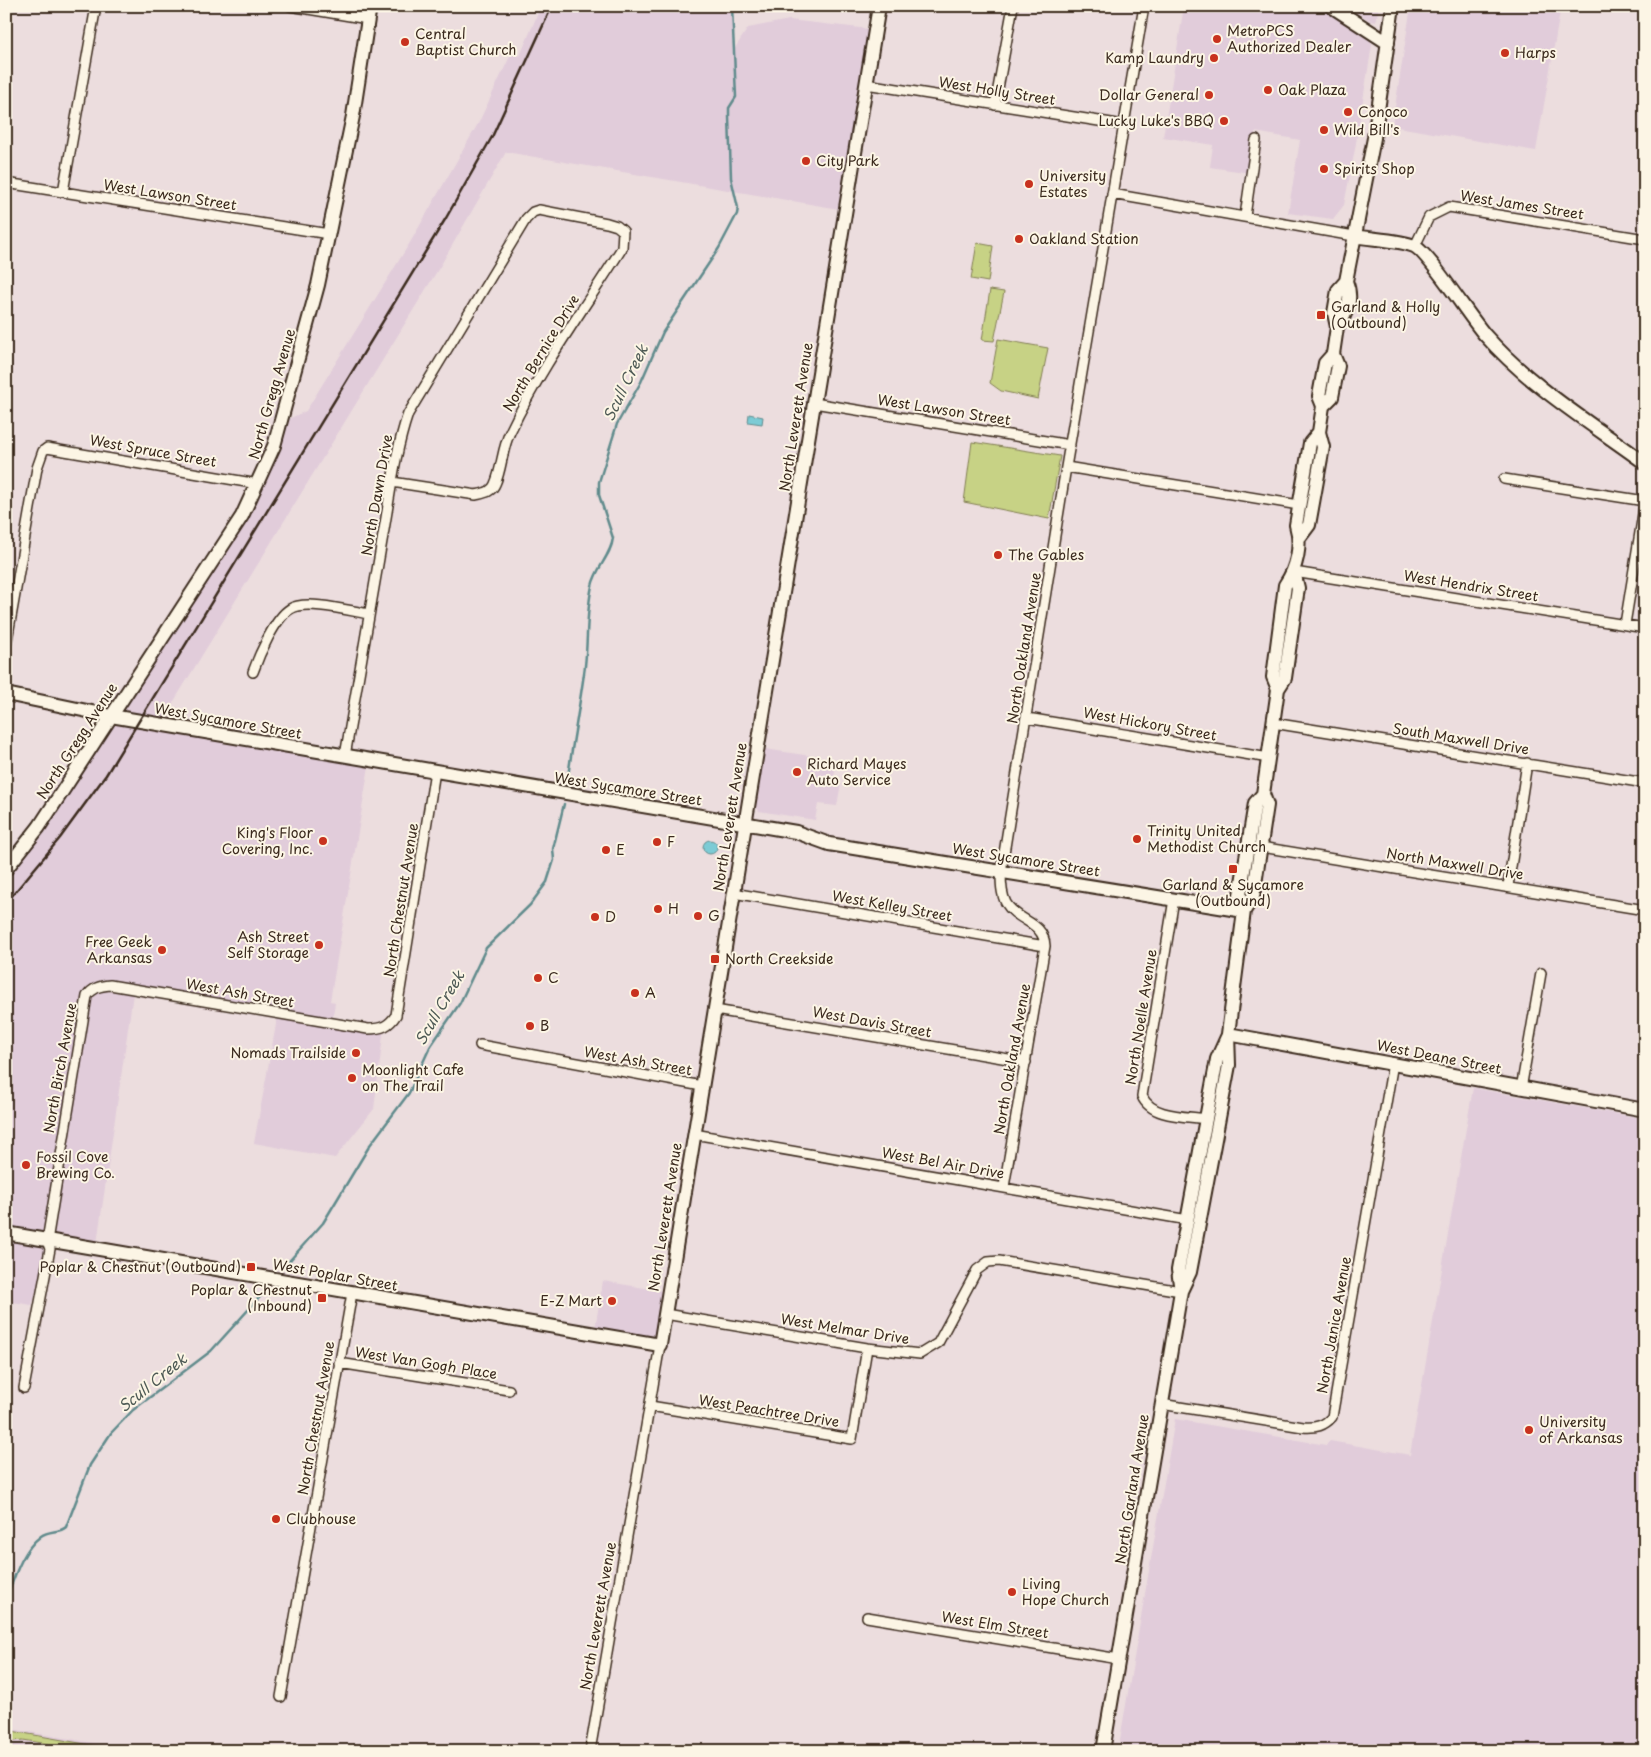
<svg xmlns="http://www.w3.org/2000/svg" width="1651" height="1757" font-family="'Playpen Sans',sans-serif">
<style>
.built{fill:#e1ccda}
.green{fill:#c7d285;stroke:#817e52}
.water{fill:#7bcbd5;stroke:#618b8c}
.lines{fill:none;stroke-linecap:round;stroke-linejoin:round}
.stream{stroke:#618b8c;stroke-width:2.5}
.street-casing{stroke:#3b2a1e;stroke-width:12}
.secondary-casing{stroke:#3b2a1e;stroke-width:16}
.street{stroke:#fcf5e5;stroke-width:9}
.secondary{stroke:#fcf5e5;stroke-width:12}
.rail{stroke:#3b2a1e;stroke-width:2.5}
.poi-dot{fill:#c8321e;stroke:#fcf5e5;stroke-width:2}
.labels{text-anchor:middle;stroke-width:4;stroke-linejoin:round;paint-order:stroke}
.poi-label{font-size:14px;fill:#3b2a1e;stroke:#fcf5e5;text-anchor:start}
.street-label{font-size:14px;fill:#3b2a1e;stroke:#fcf5e5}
.water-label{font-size:15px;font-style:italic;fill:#4e5a55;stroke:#fcf5e5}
</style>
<rect width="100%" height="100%" fill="#ecddde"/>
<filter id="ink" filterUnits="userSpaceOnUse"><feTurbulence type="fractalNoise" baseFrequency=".02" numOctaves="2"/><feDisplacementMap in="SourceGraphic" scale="10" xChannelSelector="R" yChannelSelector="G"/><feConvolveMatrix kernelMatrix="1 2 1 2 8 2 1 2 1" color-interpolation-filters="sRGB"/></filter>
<g filter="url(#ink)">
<path class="built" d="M541,6h191l1,45 15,-23 41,-8 80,9 -30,180 -333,-57 -64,111 -282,461 210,36 -40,241 5,1 -3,20 52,5 -10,82 -39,49 -81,-15 24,-129 -168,-29 -17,5 40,4 -36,249 -45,-6 -20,68 -26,-4v-432l236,-353 40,-94 24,-11 105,-170 68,-119 33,-70 8,4z
M1184,6h135l51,34 2,5 -17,104 -11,56 -11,14 -45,-6 12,-73 -45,-8 -4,41 -41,-6 3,-22 -50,-8z
M1346,6h33l-3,16 -5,-1z
M1411,6h150l-25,145 -144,-25z
M765,749l72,11 -4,21 8,2 -4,23 -19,-2 -3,16 -56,-9 -4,-6z
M1473,1088l172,31v632h-527l57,-332 151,26 4,-4 80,14z
M603,1281l65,11 -8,53 -66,-11z
M6,1728l135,23h-135z"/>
<path class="green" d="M977,243l16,3 -5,36 -17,-3z
M990,290l14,2 -10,49 -12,-1z
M998,339l50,9 -10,51 -37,-8 -11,-8z
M972,442l88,14 -11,63 -85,-17z
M6,1730l119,21h-32l-70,-11 -17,2z"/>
<path class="water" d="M749,414l14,3 -1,7 -14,-2z
M703 847a7 7 0 1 1 14 0a7 7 0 1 1-14 0Z"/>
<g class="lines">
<path class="stream" d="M567,784c5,-39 13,-79 18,-118 3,-27 1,-54 7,-80 4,-19 19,-30 21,-48l-14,-43v-13l18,-58 24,-42 22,-50 56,-84 18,-34 1,-6 -7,-30 -2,-62v-8l7,-11 -4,-91
M283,1268l40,-45 47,-78 39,-52 21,-46 30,-44 26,-55 44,-43 17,-23 7,-22 -1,-11 11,-45
M6,1600c8,-22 16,-50 35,-64 8,-6 19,-3 25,-9l24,-62 21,-32 22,-23 78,-59 56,-62"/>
<g class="street-casing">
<path id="street" d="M290,6l78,13
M866,84l258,41
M995,105l18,-99
M6,183l323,51
M63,192l33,-186
M1112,194l242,42
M1245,216l11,-76
M1415,246l14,-29 20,-10 196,32
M814,403l256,42
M1066,467l233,38
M1504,479l141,22
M1294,572l351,56
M1625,624l20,-122
M6,646l31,-178 6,-17 4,-3 211,36
M253,672c6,-17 22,-54 37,-63 15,-10 61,2 79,5
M1027,718l242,40
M1273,723l372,60
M345,756c12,-72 25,-143 37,-215 8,-43 12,-86 26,-127l118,-195 7,-7 6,-2 68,13 10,3 6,5 -1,17c-37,59 -81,119 -111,182 -9,17 -9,39 -16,54 -3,8 -11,9 -19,11l-84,-13
M1261,847l384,63
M1508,886l19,-123
M733,893l312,53
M1174,899l-32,197c9,22 45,20 65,23
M715,1010l311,52
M480,1045l222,41
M1521,1089l20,-116
M694,1134l494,86
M1004,1187l41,-241c-1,-25 -28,-24 -39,-43 -5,-9 -5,-21 -5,-31l65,-405 78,-461
M665,1314l202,34 53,6 18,-11 39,-73 11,-8 11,-1 182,30
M339,1363l170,27
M24,1388l26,-139 -3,-8 40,-245c6,-8 12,-10 23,-11l258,44c14,0 21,-3 28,-14l39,-244
M1161,1404l142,23c13,1 21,-1 29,-10l61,-354
M650,1406l202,33 15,-91
M867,1617l252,42
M281,1697l71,-404
M590,1751l70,-406"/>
</g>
<g class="secondary-casing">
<path id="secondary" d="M1331,6l57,37
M1354,236c15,3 47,4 60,10 14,6 56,72 71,89 46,52 104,87 160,128
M1337,327c11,-15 16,-29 9,-46l28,-143 19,-132
M1323,406l9,-9 6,-31 -5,-12 4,-27 -3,-14 4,-23 8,-9
M1300,537l9,-12 14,-78 -4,-15 4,-26 -4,-10 6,-33 8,-9
M1278,689l-5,-12 12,-92c12,-17 17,-40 11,-60l14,-82 9,-11
M6,694l105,22 685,116 33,12 415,67
M6,869l33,-42 203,-311 32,-70 44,-161 35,-169 17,-110
M1244,911l9,-14 14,-92 -4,-11 15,-105 7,-11 13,-90 -4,-16
M1228,1034l417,76
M6,1233l654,112 219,-1339
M1181,1291l-3,-21 39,-211 10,-22
M1103,1751l78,-460 9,-19 39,-207 -1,-31 16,-123 -4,-16 15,-92 8,-9"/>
</g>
<use href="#street" class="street"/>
<use href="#secondary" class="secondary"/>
<path class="rail" d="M6,903l54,-65 46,-63 340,-557 46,-81 60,-131"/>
</g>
</g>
<g class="poi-dot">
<circle cx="1217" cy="39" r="5"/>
<circle cx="405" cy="42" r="5"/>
<circle cx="1505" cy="53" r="5"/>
<circle cx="1214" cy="58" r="5"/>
<circle cx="1268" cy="90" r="5"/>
<circle cx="1209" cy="95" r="5"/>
<circle cx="1348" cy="112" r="5"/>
<circle cx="1224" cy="121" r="5"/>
<circle cx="1324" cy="130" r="5"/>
<circle cx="806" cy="161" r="5"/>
<circle cx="1324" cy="169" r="5"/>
<circle cx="1029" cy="184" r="5"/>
<circle cx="1019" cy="239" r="5"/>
<rect x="1316" y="310" width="10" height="10" rx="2.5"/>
<circle cx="998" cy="555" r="5"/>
<circle cx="797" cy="772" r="5"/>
<circle cx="1137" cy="839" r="5"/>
<circle cx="323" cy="841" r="5"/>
<circle cx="657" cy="842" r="5"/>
<circle cx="606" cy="850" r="5"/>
<rect x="1228" y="864" width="10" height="10" rx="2.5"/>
<circle cx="658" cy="909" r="5"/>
<circle cx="698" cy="916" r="5"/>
<circle cx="595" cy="917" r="5"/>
<circle cx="319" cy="945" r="5"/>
<circle cx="162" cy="950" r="5"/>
<rect x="710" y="954" width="10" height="10" rx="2.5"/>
<circle cx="538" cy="978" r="5"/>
<circle cx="635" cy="993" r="5"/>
<circle cx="530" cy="1026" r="5"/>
<circle cx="356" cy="1053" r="5"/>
<circle cx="352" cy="1078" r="5"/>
<circle cx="26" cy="1165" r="5"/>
<rect x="246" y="1262" width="10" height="10" rx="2.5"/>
<rect x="317" y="1293" width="10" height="10" rx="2.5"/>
<circle cx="612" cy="1301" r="5"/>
<circle cx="1529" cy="1430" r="5"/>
<circle cx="276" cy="1519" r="5"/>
<circle cx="1012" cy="1592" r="5"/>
</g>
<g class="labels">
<g class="poi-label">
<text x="1227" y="36">MetroPCS<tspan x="1227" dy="16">Authorized Dealer</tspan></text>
<text x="415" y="39">Central<tspan x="415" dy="16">Baptist Church</tspan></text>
<text x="1515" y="58">Harps</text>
<text x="1204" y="63" text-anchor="end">Kamp Laundry</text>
<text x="1278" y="95">Oak Plaza</text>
<text x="1199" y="100" text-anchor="end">Dollar General</text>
<text x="1358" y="117">Conoco</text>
<text x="1214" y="126" text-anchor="end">Lucky Luke's BBQ</text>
<text x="1334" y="135">Wild Bill's</text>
<text x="816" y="166">City Park</text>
<text x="1334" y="174">Spirits Shop</text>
<text x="1039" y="181">University<tspan x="1039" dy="16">Estates</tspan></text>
<text x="1029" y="244">Oakland Station</text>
<text x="1331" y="312">Garland &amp; Holly<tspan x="1331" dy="16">(Outbound)</tspan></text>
<text x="1008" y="560">The Gables</text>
<text x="807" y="769">Richard Mayes<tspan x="807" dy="16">Auto Service</tspan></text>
<text x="1147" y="836">Trinity United<tspan x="1147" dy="16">Methodist Church</tspan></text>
<text x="313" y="838" text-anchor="end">King's Floor<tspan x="313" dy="16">Covering, Inc.</tspan></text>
<text x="667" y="847">F</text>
<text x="616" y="855">E</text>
<text x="1233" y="890" text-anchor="middle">Garland &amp; Sycamore<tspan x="1233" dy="16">(Outbound)</tspan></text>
<text x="668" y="914">H</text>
<text x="708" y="921">G</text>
<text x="605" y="922">D</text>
<text x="309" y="942" text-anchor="end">Ash Street<tspan x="309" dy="16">Self Storage</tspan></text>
<text x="152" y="947" text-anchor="end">Free Geek<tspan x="152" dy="16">Arkansas</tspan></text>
<text x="725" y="964">North Creekside</text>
<text x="548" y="983">C</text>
<text x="645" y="998">A</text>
<text x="540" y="1031">B</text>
<text x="346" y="1058" text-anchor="end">Nomads Trailside</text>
<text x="362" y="1075">Moonlight Cafe<tspan x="362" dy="16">on The Trail</tspan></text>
<text x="36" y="1162">Fossil Cove<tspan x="36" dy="16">Brewing Co.</tspan></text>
<text x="241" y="1272" text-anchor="end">Poplar &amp; Chestnut (Outbound)</text>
<text x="312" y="1295" text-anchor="end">Poplar &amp; Chestnut<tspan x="312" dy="16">(Inbound)</tspan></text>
<text x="602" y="1306" text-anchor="end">E-Z Mart</text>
<text x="1539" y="1427">University<tspan x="1539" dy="16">of Arkansas</tspan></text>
<text x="286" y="1524">Clubhouse</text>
<text x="1022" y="1589">Living<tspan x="1022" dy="16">Hope Church</tspan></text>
</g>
<g class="street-label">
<text transform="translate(997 91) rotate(9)" y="5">West Holly Street</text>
<text transform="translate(170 195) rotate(9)" y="5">West Lawson Street</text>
<text transform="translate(1522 205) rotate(9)" y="5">West James Street</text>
<text transform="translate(541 353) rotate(-59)" y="5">North Bernice Drive</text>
<text transform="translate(272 394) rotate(-74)" y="5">North Gregg Avenue</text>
<text transform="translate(944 410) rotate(9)" y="5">West Lawson Street</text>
<text transform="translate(796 417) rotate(-81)" y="5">North Leverett Avenue</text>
<text transform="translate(153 451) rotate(10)" y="5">West Spruce Street</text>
<text transform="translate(377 495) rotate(-80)" y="5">North Dawn Drive</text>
<text transform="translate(1471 586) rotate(9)" y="5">West Hendrix Street</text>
<text transform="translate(1024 648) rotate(-81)" y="5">North Oakland Avenue</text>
<text transform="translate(228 721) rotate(10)" y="5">West Sycamore Street</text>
<text transform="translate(1150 724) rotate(10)" y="5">West Hickory Street</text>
<text transform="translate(1461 739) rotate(9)" y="5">South Maxwell Drive</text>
<text transform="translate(77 741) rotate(-57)" y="5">North Gregg Avenue</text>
<text transform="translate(628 789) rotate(9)" y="5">West Sycamore Street</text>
<text transform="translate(730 817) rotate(-81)" y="5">North Leverett Avenue</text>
<text transform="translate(1026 860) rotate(9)" y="5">West Sycamore Street</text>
<text transform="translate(1455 864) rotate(9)" y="5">North Maxwell Drive</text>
<text transform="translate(401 900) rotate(-81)" y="5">North Chestnut Avenue</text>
<text transform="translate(892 906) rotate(10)" y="5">West Kelley Street</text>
<text transform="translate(240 993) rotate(10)" y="5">West Ash Street</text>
<text transform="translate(1141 1017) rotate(-81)" y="5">North Noelle Avenue</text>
<text transform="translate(872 1022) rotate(10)" y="5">West Davis Street</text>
<text transform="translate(1439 1057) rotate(11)" y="5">West Deane Street</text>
<text transform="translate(1012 1059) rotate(-80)" y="5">North Oakland Avenue</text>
<text transform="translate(638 1061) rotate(10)" y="5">West Ash Street</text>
<text transform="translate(60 1068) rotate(-80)" y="5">North Birch Avenue</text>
<text transform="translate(943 1163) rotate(10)" y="5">West Bel Air Drive</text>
<text transform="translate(665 1217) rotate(-81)" y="5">North Leverett Avenue</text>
<text transform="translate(335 1275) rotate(10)" y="5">West Poplar Street</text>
<text transform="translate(1334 1325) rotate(-80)" y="5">North Janice Avenue</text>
<text transform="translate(845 1329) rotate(9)" y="5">West Melmar Drive</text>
<text transform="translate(426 1363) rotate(9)" y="5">West Van Gogh Place</text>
<text transform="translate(769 1411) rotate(9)" y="5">West Peachtree Drive</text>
<text transform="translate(316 1418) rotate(-80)" y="5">North Chestnut Avenue</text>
<text transform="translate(1132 1489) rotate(-81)" y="5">North Garland Avenue</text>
<text transform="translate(598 1616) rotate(-80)" y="5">North Leverett Avenue</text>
<text transform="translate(995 1625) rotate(9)" y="5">West Elm Street</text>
</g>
<g class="water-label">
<text transform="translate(626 383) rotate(-64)" y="5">Scull Creek</text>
<text transform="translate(440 1008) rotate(-60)" y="5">Scull Creek</text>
<text transform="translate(153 1383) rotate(-39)" y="5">Scull Creek</text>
</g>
</g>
<rect width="1651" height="1757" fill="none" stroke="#fcf5e5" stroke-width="25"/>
<rect x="12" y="12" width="1626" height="1732" fill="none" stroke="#3b2a1e" stroke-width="2" filter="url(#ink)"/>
</svg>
